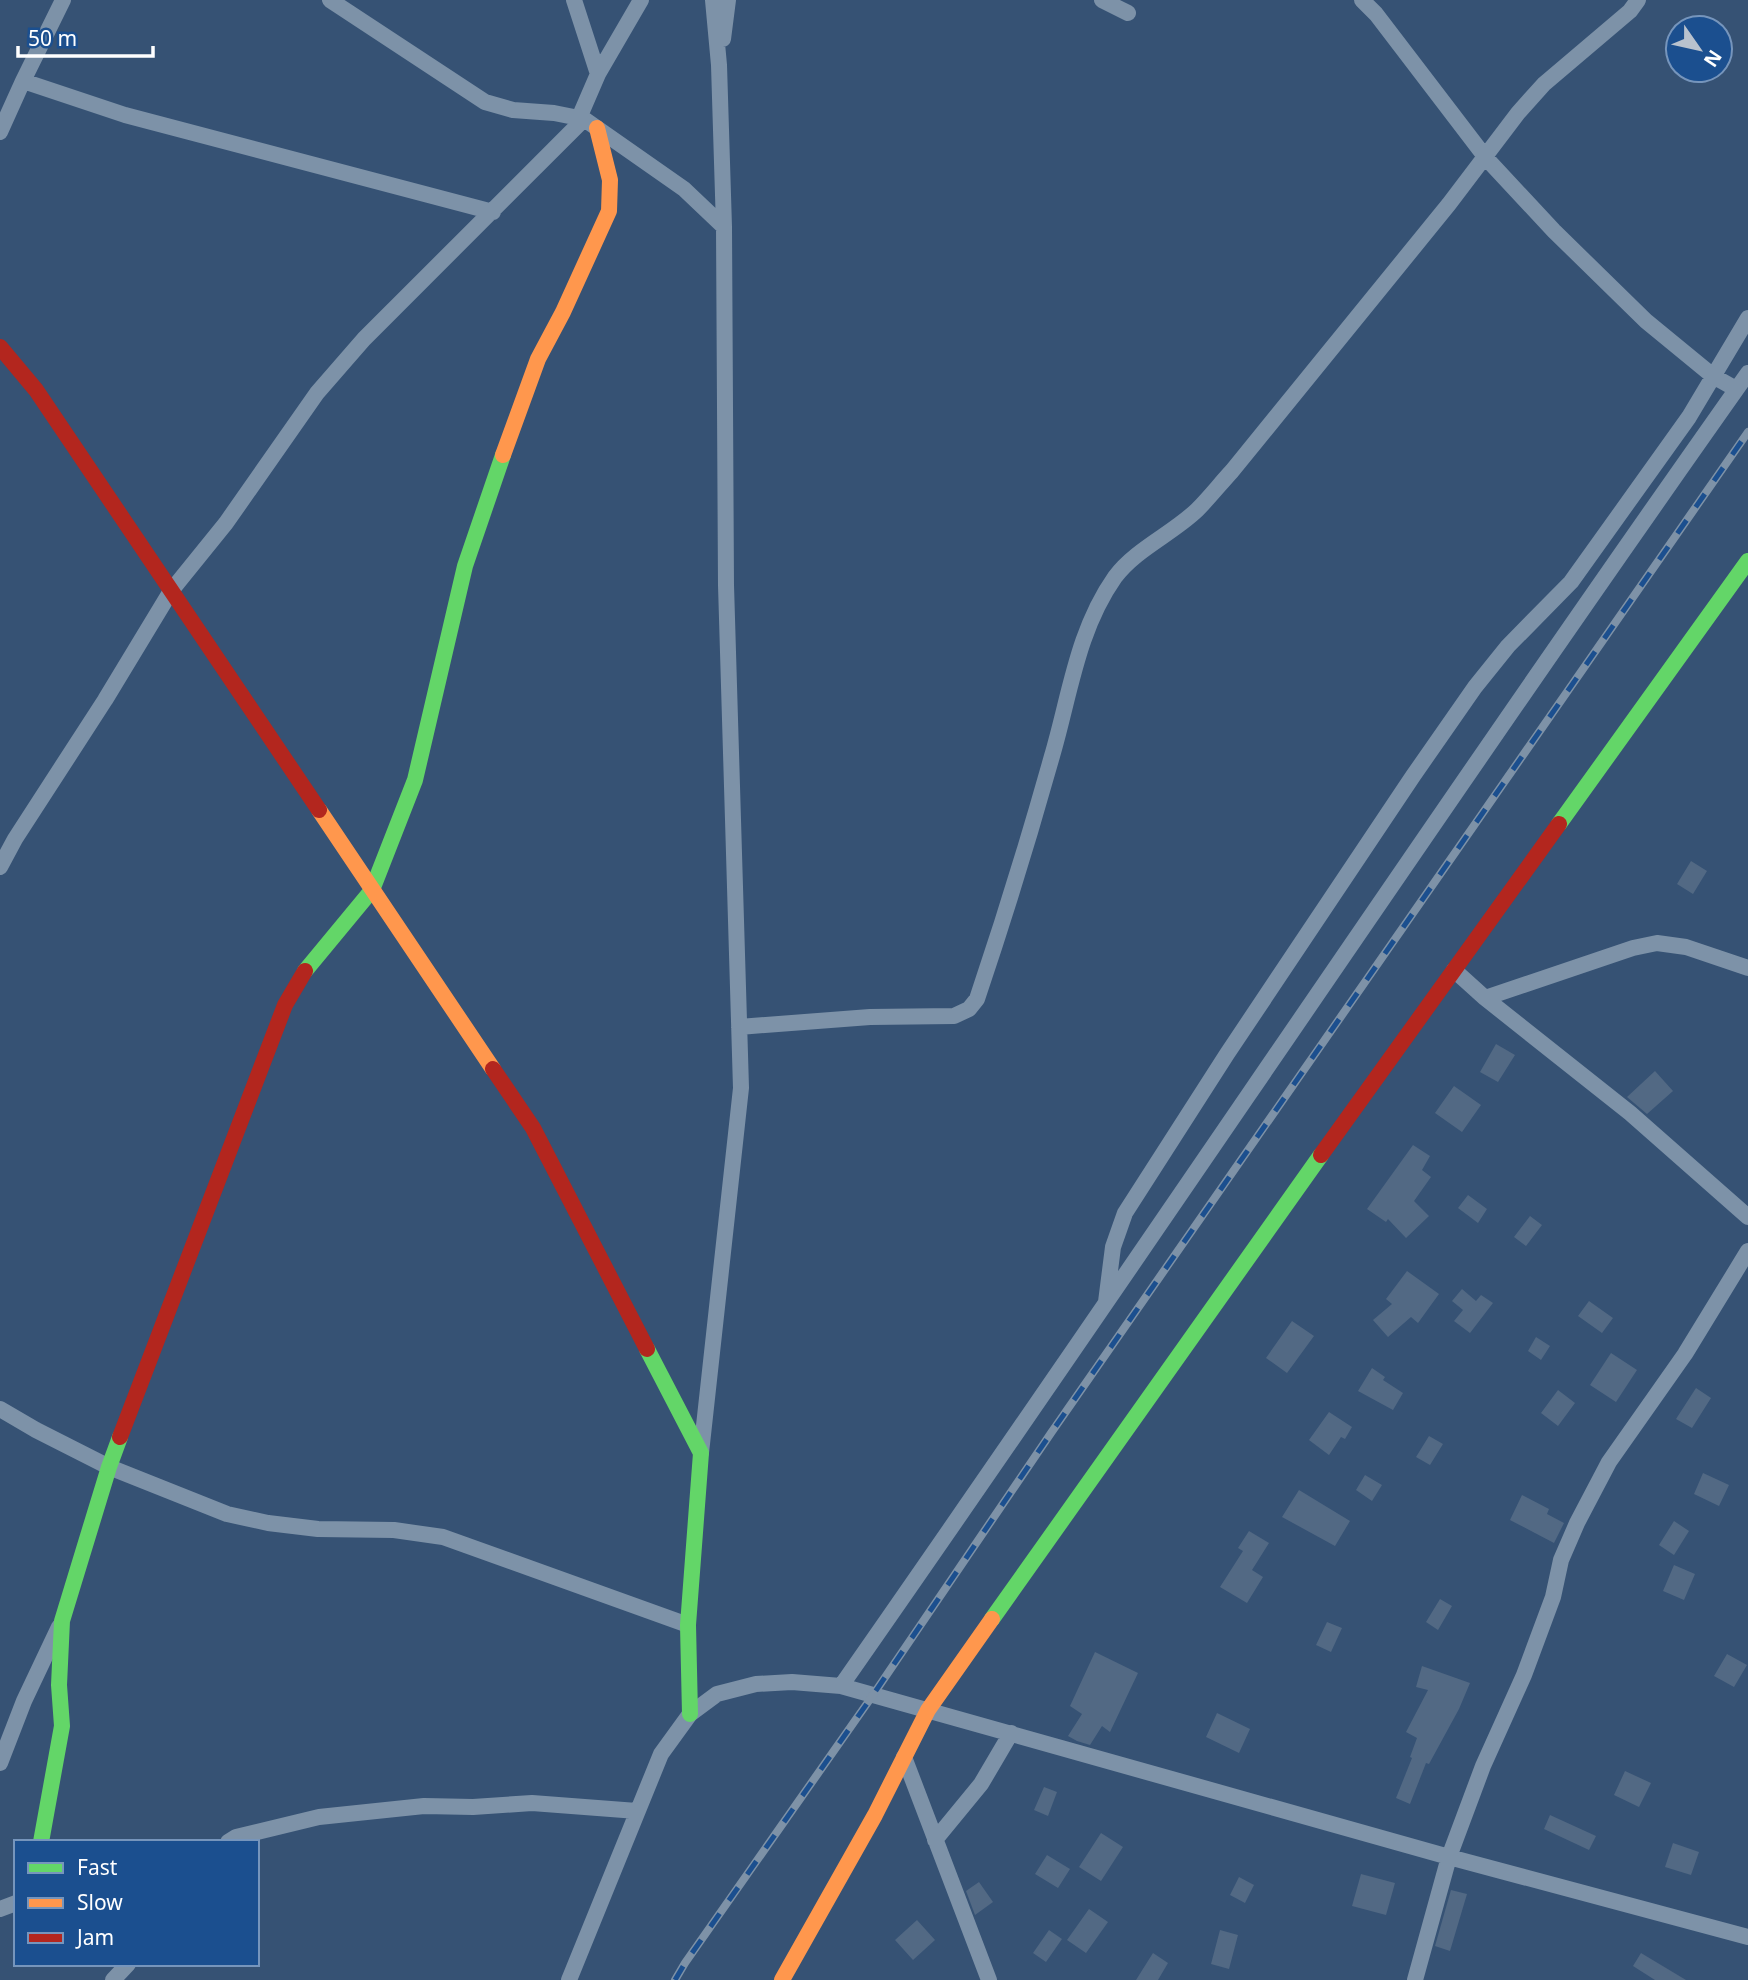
<svg xmlns="http://www.w3.org/2000/svg" width="1748" height="1980" font-family="'Noto Sans',sans-serif">
<style>
.building{fill:#526984}
.lines{fill:none;stroke-linecap:round;stroke-linejoin:round}
.street{stroke:#7d92a8;stroke-width:16}
.fast{stroke:#63d668;stroke-width:16}
.slow{stroke:#ff974d;stroke-width:16}
.jam{stroke:#b3261e;stroke-width:16}
.rail-casing{stroke:#7e92a7;stroke-width:8}
.rail{stroke:#1b4f8f;stroke-width:5;stroke-dasharray:16;stroke-linecap:butt}
</style>
<rect width="100%" height="100%" fill="#365274"/>
<path class="building" d="M1691,861l16,10 -14,23 -16,-10z
M1496,1044l19,11 -17,27 -18,-10z
M1655,1071l18,20 -26,23 -20,-17z
M1454,1086l27,19 -19,27 -27,-19z
M1413,1145l17,11 -8,14 9,7 -17,24 15,15 -23,22 -18,-19 -2,3 -19,-13z
M1468,1195l19,14 -9,14 -20,-15z
M1530,1216l12,9 -16,21 -12,-9z
M1407,1271l32,23 -21,29 -7,-6 -23,20 -15,-17 19,-16 -6,-5z
M1462,1289l14,12 5,-6 12,8 -23,30 -16,-12 9,-11 -11,-9z
M1589,1301l24,17 -11,15 -24,-17z
M1292,1321l22,15 -27,37 -21,-15z
M1536,1337l14,9 -9,14 -13,-9z
M1611,1353l26,17 -21,32 -26,-17z
M1372,1368l13,9 -2,3 20,13 -10,17 -35,-19z
M1696,1388l15,10 -19,30 -16,-9z
M1558,1390l17,13 -17,23 -17,-13z
M1329,1412l23,15 -7,12 -4,-2 -12,18 -20,-15z
M1429,1436l14,8 -13,21 -14,-8z
M1703,1473l26,12 -10,21 -25,-12z
M1365,1475l17,10 -10,16 -16,-11z
M1299,1490l51,31 -15,25 -53,-29z
M1522,1495l27,14 -2,5 17,9 -10,20 -44,-23z
M1674,1521l15,10 -15,24 -15,-10z
M1249,1531l20,12 -17,27 11,7 -16,26 -27,-16 23,-36 -5,-3z
M1674,1565l21,9 -11,26 -21,-9z
M1440,1599l12,7 -14,24 -12,-8z
M1327,1622l15,6 -11,24 -15,-7z
M1095,1652l43,21 -28,59 -8,-6 -12,19 -13,-4 -9,-5 14,-22 -12,-8z
M1727,1654l20,11 -13,22 -20,-11z
M1422,1666l48,17 -11,26 -30,55 -3,-1 -16,41 -14,-6 16,-40 -2,-1 7,-19 -11,-6 22,-42 -12,-3z
M1217,1713l33,16 -11,24 -33,-16z
M1625,1771l26,12 -12,24 -25,-12z
M1044,1787l13,5 -9,24 -14,-6z
M1550,1815l46,21 -7,14 -45,-21z
M1101,1833l22,14 -22,34 -22,-14z
M1673,1843l26,9 -8,23 -26,-8z
M1047,1855l23,14 -12,19 -23,-14z
M1361,1874l34,9 -9,32 -34,-9z
M1239,1877l15,8 -9,18 -15,-8z
M979,1882l14,20 -18,13 -9,-24z
M1451,1890l16,4 -17,57 -15,-5z
M1089,1909l19,13 -22,31 -19,-13z
M917,1920l18,20 -22,20 -18,-20z
M1049,1930l13,9 -16,23 -13,-9z
M1220,1930l18,5 -9,34 -18,-5z
M1153,1953l15,10 -10,17h-22z
M1641,1953l45,27h-31l-22,-14z"/>
<g class="lines">
<path class="street" d="M330,0l155,102 28,8 41,3 30,6 100,70 40,38
M574,0l24,74
M1102,0l26,13
M1362,0l14,14 110,144 68,73 92,90 67,55 23,13
M723,39l5,-39
M23,81l40,-81
M579,118l19,-44 43,-74
M0,132l23,-51 102,34 368,97
M0,867l15,-28 90,-139 66,-109 55,-68 91,-130 47,-54 220,-220
M1454,970l31,28 145,115 118,104
M1485,998l148,-50 24,-5 29,4 62,21
M739,1027l131,-10 84,-1 15,-7 8,-10c27,-80 52,-161 75,-243 18,-61 25,-125 63,-179 21,-28 57,-43 82,-67 12,-12 23,-26 35,-39l217,-267 69,-91 26,-29 86,-73 8,-11
M1106,1302l7,-55 12,-34 102,-159 186,-278 62,-89 33,-41 63,-64 118,-165 59,-99
M0,1409l36,21 73,37 118,47 41,9 50,6 76,1 49,7 245,88
M701,1453l40,-365 -15,-503 -2,-358 -5,-162 -6,-65
M841,1686c305,-436 600,-879 907,-1313
M904,1757l85,223
M0,1763l24,-62 35,-74
M935,1840l46,-56 30,-51
M228,1842l8,-5 83,-20 105,-11 49,1 59,-4 105,8
M0,1909l16,-6
M113,1980l15,-16
M569,1980l92,-226 29,-40 27,-20 39,-10 36,-2 49,4 608,171 299,80
M1415,1980l34,-123 34,-91 41,-91 29,-78 8,-37 16,-37 32,-61 76,-108 63,-103"/>
<path class="fast" d="M1559,824l189,-263
M305,971l67,-81 43,-110 50,-214 38,-111
M647,1349l54,104 -13,172 2,89
M992,1619l329,-464
M41,1842l21,-116 -3,-41 3,-64 47,-154 11,-30"/>
<path class="slow" d="M503,455l35,-96 25,-47 46,-101 1,-31 -13,-52
M319,810l174,259
M782,1980l93,-165 53,-105 64,-91"/>
<path class="jam" d="M0,347l36,43 283,420
M493,1069l40,59 114,221
M1321,1155l238,-331
M120,1437l165,-432 20,-34"/>
<g class="rail-casing">
<path id="rail" d="M675,1980l10,-17 188,-268 178,-262 697,-1001"/>
</g>
<use href="#rail" class="rail"/>
</g>
<rect x="14" y="1840" width="245" height="126" fill="#1b4f8f" stroke="#7695bc" stroke-width="2"/>
<rect x="28" y="1863" width="35" height="10" fill="#63d668" stroke="#7695bc" stroke-width="2"/>
<text x="77" y="1875" font-size="21" fill="#ffffff">Fast</text>
<rect x="28" y="1898" width="35" height="10" fill="#ff974d" stroke="#7695bc" stroke-width="2"/>
<text x="77" y="1910" font-size="21" fill="#ffffff">Slow</text>
<rect x="28" y="1933" width="35" height="10" fill="#b3261e" stroke="#7695bc" stroke-width="2"/>
<text x="77" y="1945" font-size="21" fill="#ffffff">Jam</text>
<g transform="translate(1699 49) rotate(124)"><circle r="33" fill="#1b4f8f" stroke="#7695bc" stroke-width="2"/>
<path d="M0-5L12 26L0 18L-12 26Z" fill="#b9c2ce"/>
<text y="-10" font-size="19" font-weight="bold" text-anchor="middle" fill="#ffffff">N</text>
</g>
<path d="M18 46v10h135v-10" fill="none" stroke="#ffffff" stroke-width="3.5"/>
<text x="28" y="46" font-size="21" fill="#ffffff" stroke="#1b4f8f" stroke-width="5" paint-order="stroke">50 m</text>
</svg>
